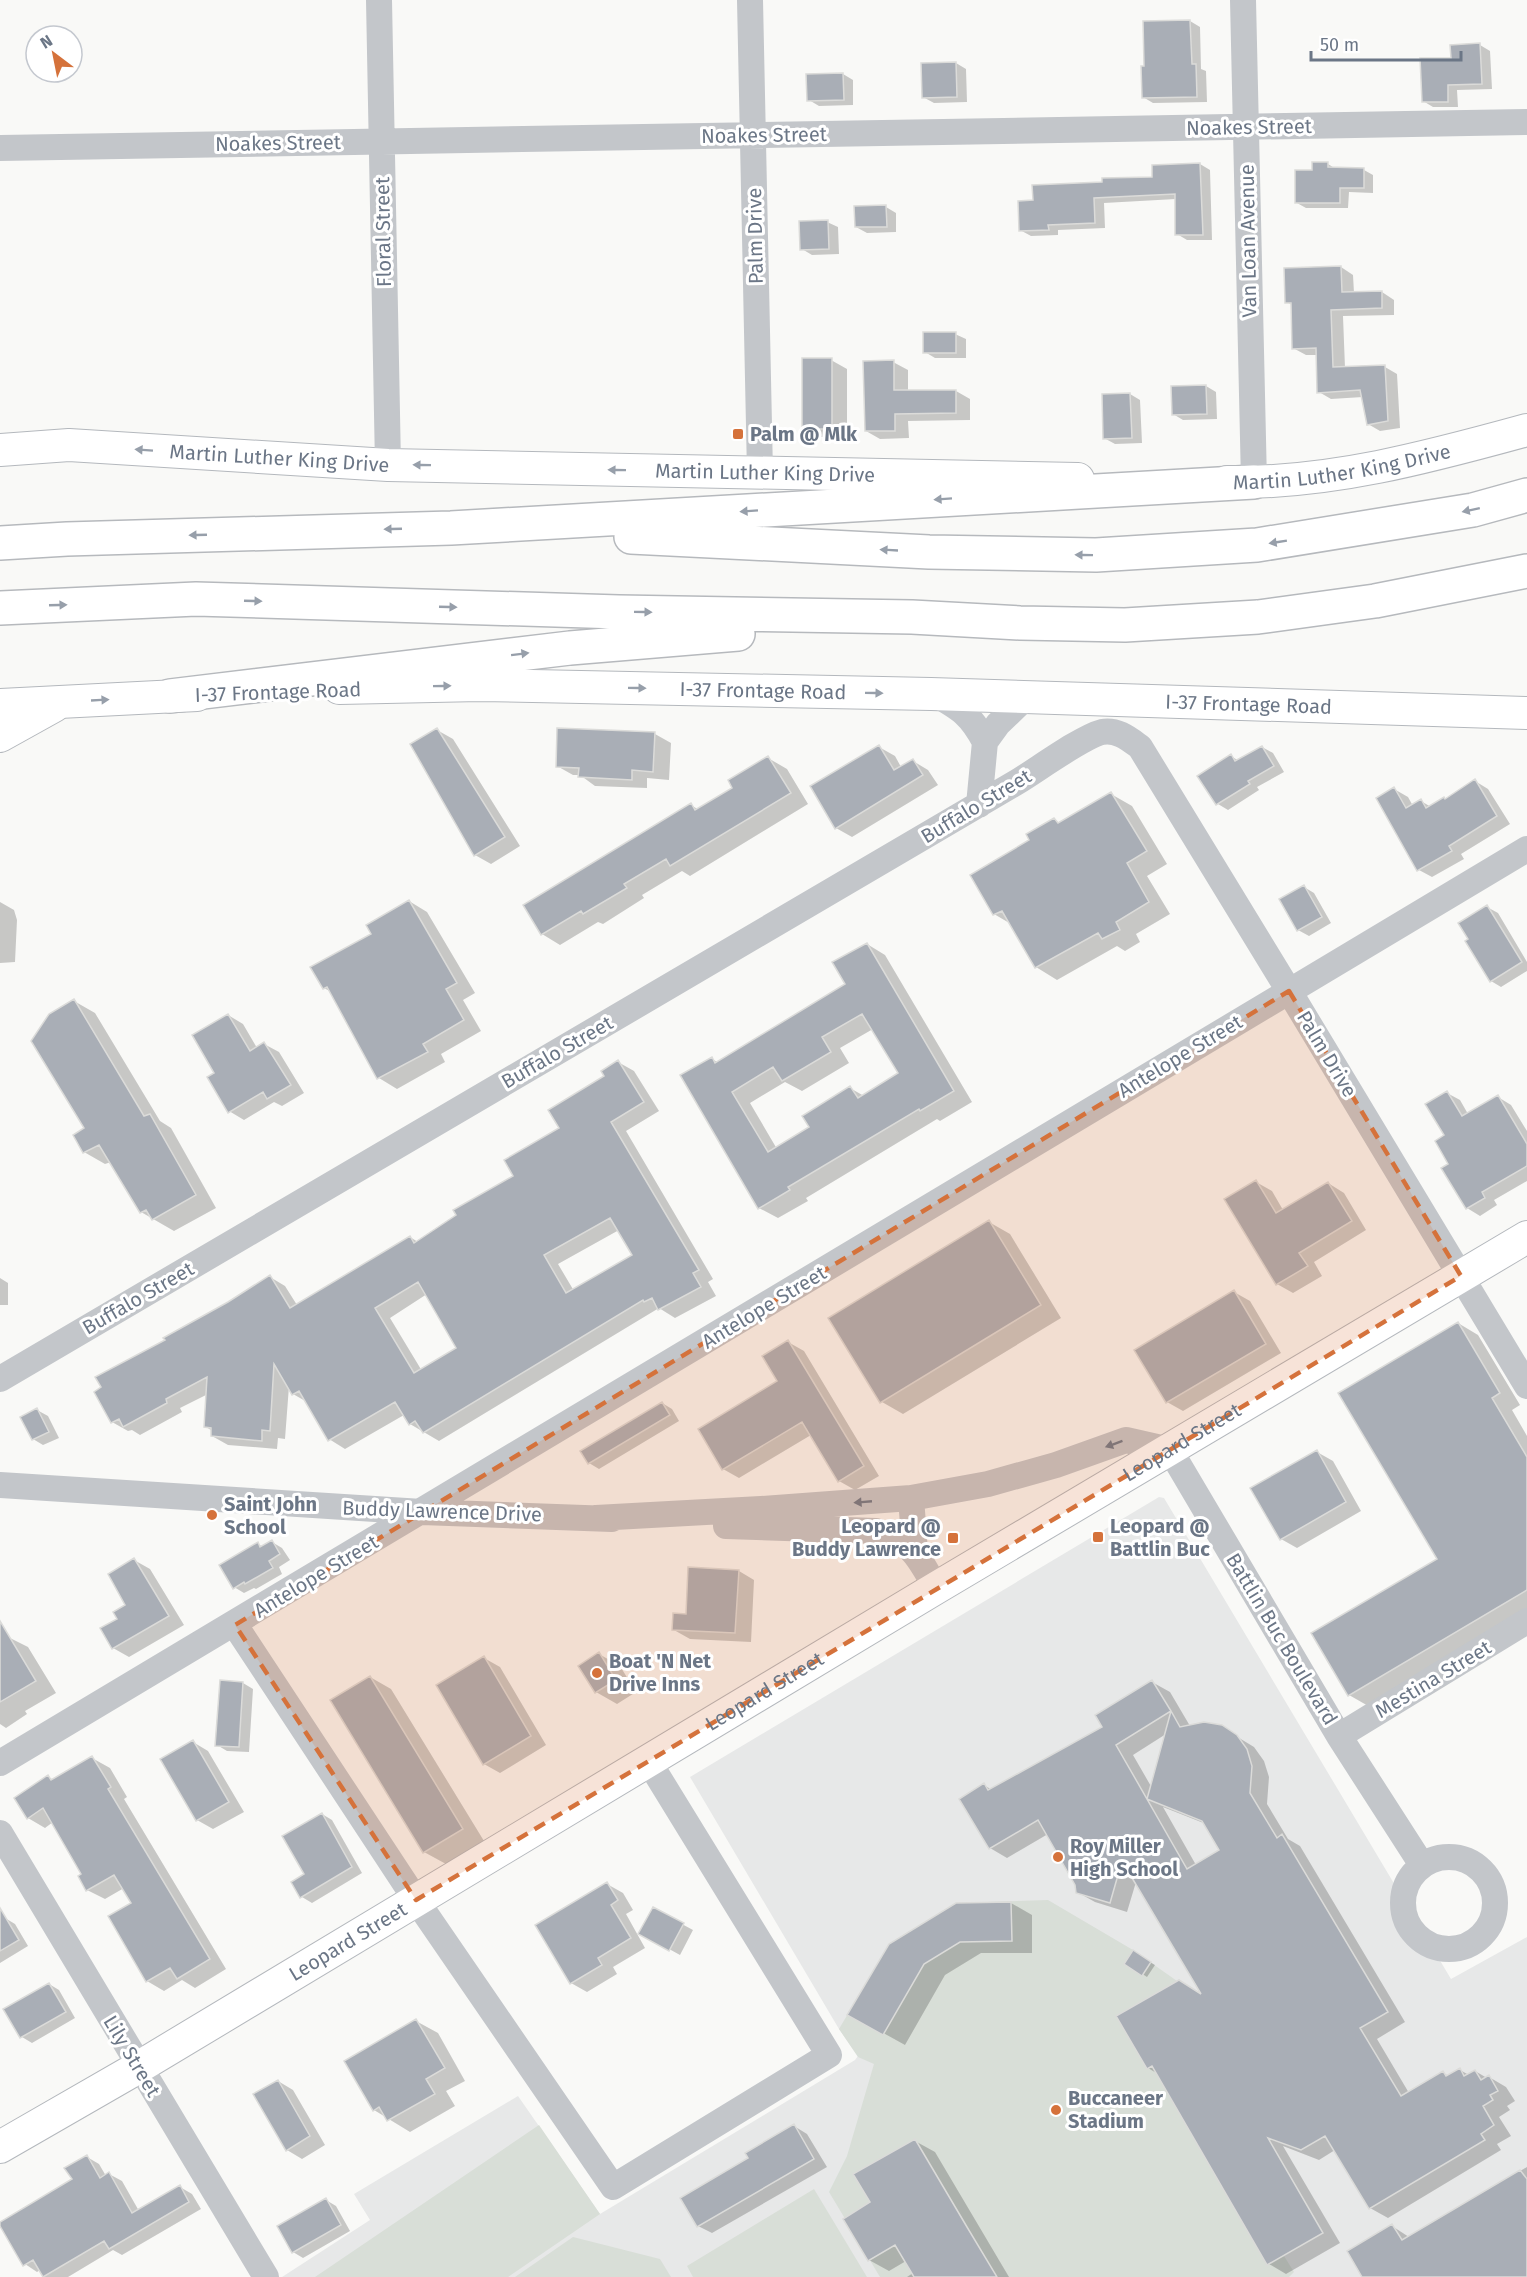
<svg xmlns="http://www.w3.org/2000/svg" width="1527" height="2277" font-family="'Fira Sans',sans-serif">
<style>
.built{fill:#e7e8e8}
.green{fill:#d8ded7}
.shadow{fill:#0003;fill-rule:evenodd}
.building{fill:#a9aeb6;stroke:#dbdbd9;stroke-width:1.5;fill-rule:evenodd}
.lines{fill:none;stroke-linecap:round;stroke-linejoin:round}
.major-casing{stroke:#b4b8bd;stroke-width:34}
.highway-casing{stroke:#b6b9bd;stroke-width:36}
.minor{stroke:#c3c6ca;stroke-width:26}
.major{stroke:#fff;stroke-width:32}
.highway{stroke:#fff;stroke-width:33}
.oneway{fill:#979faa}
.oneway2{fill:#6b7686}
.marked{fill:#d5723b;fill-opacity:0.2;stroke:#d5723b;stroke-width:4.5;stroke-dasharray:12 8;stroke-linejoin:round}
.poi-dot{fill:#d5723b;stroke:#fff;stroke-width:2}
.labels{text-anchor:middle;stroke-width:6;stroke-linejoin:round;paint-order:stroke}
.street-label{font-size:20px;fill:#6b7686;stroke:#fff}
.poi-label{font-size:20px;font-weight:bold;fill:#6b7686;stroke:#fff;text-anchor:start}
</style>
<rect width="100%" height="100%" fill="#f9f9f7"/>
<path class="built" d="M1159,1497l5,1 287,481 76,-42v340h-1245l88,-57 -16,-26 164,-98 82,118 255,-154 3,-4 -19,-27 -149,-252z"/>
<path class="green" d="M1048,1900l85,50 44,31 146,252 -39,23 10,16 -5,5h-409l-51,-85 18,-36 27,-92 -16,-7 -19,-28 50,-85 67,-41z
M539,2125l61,89 -92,63h-193z
M814,2189l53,88h-174l-6,-11z
M573,2237l87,22 11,18h-156z"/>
<path class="shadow" d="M1190,21l10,6 1,42 5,2 1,31 -54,1 -10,-6 3,-30z
M1480,45l10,6 2,38 -35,1 1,17h-25l-10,-6 29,-42z
M956,63l10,6 1,33 -33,1 -11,-6z
M843,74l10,6v25l-34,1 -10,-6z
M1200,164l10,6 2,70h-25l-10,-6 -1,-35 -72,4 1,25 -47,2v5l-27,1 -11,-6 14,-28 70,-19 50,-5z
M1328,164l8,5 28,1 9,5v18l-24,-1 -1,16h-42l-9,-5 17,-31z
M856,207h30l10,6v19l-29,1 -11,-6z
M827,222l11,5 1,27 -27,1 -10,-6z
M1341,267l12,8 1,18 28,-1 12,8v15l-51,1 2,52 40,-1 12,7 3,54 -20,3 -12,-7 -5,-27 -32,2 -12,-7 -2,-37h-11l-13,-7 -1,-43 -5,-3z
M955,334l11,5v19h-31l-10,-6z
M831,360l16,9v68h-28l-16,-9z
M893,362l15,8v22l48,-1 14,8v21l-62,1 1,17 -29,1 -14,-8z
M1206,386l10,6 1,27 -34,1 -10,-6z
M1130,394l10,6 2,43 -27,1 -11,-6z
M559,729l96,5 16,9 -2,37 -22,-2v10l-52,-2 -15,-11h-7l-16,-9z
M437,730l16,9 67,107 -29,18 -16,-9z
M879,747l16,9 6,11 12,-6 15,9 10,15 -86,52 -16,-9z
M1262,747l11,6 11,19 -27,15 2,3 -31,20 -10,-6 13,-48 8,5z
M768,758l19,11 21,35 -118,72 -8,-5 -40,24 2,3 -41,26 -5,-2 -38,23 -18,-11 149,-129 8,5 35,-21z
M1475,781l13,8 22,35 -49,30 3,5 -32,18 -13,-7 -25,-81 14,8 5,9 8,-5 10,6 15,-7z
M1111,794l21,12 35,58 -20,12 23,38 -34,20 4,8 -15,9 -8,-5 -60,34 -21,-13 -25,-43 -17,-10 37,-73 23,-21 6,3z
M1304,887l10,6 17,30 -22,13 -11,-6z
M409,901l18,11 48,81 -12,7 18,31 -40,23 4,8 -48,27 -18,-11 -46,-85 -9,-5 49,-53z
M0,902l14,8 3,10 -2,42 -15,1z
M1487,907l11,6 29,49v9l-26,16 -10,-6z
M867,944l18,11 87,147 -32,19 -3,-2 -131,79 2,3 -30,17 -19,-10 -47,-149 7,4 128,-78zM873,1029l27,45 -36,22 -14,-8 -39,40 -34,21 -27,-46 35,-21 17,9 47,-28 -9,-15z
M74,1001l21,12 65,108 11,7 45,80 -42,23 -33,-19 -30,-50 -6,2 -21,-12 2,-23z
M228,1015l15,9 14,24 7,-4 15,8 25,41 -22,13 -8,-4 -30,18 -15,-9 -13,-38z
M618,1062l16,9 25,40 -33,20 87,148 -5,3 8,14 -41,22 -16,-10 -220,133 -29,-17 -6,-9 -59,34 -16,-10 -22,-37 -14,-8 -4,-8 -4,53 -7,-1 -1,11 -49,-4 -16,-9v-5l-7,-5 3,-32 -28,14 2,4 -42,23 -8,-5 -4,1 -16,-9 55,-82 103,-63 15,9 12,19 113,-68 8,5 97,-66 46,-48zM619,1230l16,25 -61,36 -16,-27zM427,1294l31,54 -36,23 -32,-53z
M1447,1093l13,7 8,14 30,-17 13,8 16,26v50l-33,19 3,5 -17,11 -13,-8 -17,-44z
M1256,1182l16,9 11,19 45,-27 16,10 22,37 -52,32 8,14 -29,17 -16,-9z
M989,1222l21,12 51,84 -158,96 -21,-12z
M0,1278l8,5v22h-8z
M1234,1292l16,9 31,52 -98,58 -16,-9z
M1458,1323l20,12 42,70 -8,5 15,26v177l-157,94 -21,-12 90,-136z
M788,1342l16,9 75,125 -24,14 -16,-9 -28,-46 -72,43 -16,-9 56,-87z
M662,1403l10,6 7,12 -80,48 -10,-6z
M37,1410l11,6 11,22 -16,7 -10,-6z
M1317,1452l16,9 28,50 -64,37 -16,-9z
M272,1542l10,6 8,12 -11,7 3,7 -26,15 -2,-1 -10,5 -10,-6 24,-43 5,3z
M134,1560l16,9 34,56 -55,32 -16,-9 6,-29 8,-14z
M739,1571l15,9 -3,62 -61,-3 -16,-9z
M0,1633l28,14 28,46 -31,18 2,3 -21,14 -6,-4z
M599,1654l21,12 16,26 -19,12 -21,-12z
M484,1658l16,9 46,78 -46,28 -16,-9z
M370,1677l21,12 93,152 -38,23 -22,-12z
M222,1682l21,1 10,6 -4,63 -22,-1 -10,-6z
M1152,1682l18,10 20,34 31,1 33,20 10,14 5,16 -2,27 21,35 12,7 105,176 -28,17 32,54 34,-20 6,3 11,-6 9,5 6,-4 12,7 2,-1 17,10 9,14 -8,5 3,4 -11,7 12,19 -14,8 4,6 -113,68 -18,-10 -35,-58 -16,10 -36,-14 57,97 -54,31 -17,-10 -111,-190 -10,-6 56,-72 -68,-114 -9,30 -32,-10 -18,-10 -1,-7 -28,-51 -41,24 -17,-10 -6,-63 8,5 112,-62zM1166,1734l-14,54 -19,-33zM1163,1807l43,17 15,26 -25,15z
M193,1742l15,9 36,61 -31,17 -16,-9 -35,-60z
M92,1758l18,10 17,29 -3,2 102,170 -31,19 -13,-8 -18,11 -17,-10 -14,-77 -9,-16 -19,11 -18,-9 -4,-16 -30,-52 -8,6 -17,-10 20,-41 6,3z
M322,1814l10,6 30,53 -50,30 -10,-6 -9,-14 13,-8z
M607,1884l16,9 10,17 -7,4 19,34 -32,19 4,7 -30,18 -16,-9z
M1011,1903l21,12v38h-51l-36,22 -40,70 -56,-31z
M654,1909l39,21 -13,25 -40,-22z
M5,1918l10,6 13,22 -28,17v-42z
M1133,1952l22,13 -8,12 -21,-14z
M49,1984l10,6 16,28 -43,25 -10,-6 -17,-28z
M416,2021l22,12 27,48 -19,10 9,15 -45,26 -36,-22z
M278,2081l15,9 32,55 -23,14 -15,-9z
M794,2126l13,8 20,33 -115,66 -14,-7 52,-67z
M915,2141l20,11 74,125h-102l6,-4 -7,-12 -17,10 -20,-11 3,-58z
M87,2157l12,7 7,12 3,-2 13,7 17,30 41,-24 12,7 9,15 -79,46 -9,-5 -45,27h-24l-4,-7 -3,2 -12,-8 -25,-41 74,-44z
M1527,2167v110h-163l28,-51 17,11z
M326,2200l10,6 14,25 -47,27 -10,-6z"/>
<path class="building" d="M1190,20l2,44h4l1,33 -55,1 -1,-32h3l-1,-45z
M1480,43l2,41 -34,1v17h-26l-2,-44h31l-1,-13z
M956,62l1,35 -35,1 -1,-35z
M843,73l1,27 -37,1 -1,-27z
M1312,162h16v5l36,1v20h-24v15h-45v-33h17z
M1200,163l3,72h-28v-41l-81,4 1,25 -47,2 1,5 -30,1 -1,-30 15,-1 -1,-15 70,-3v-4l50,-1v-12z
M886,205l1,22h-32l-1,-21z
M828,220l1,29 -29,1 -1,-29z
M1341,266l1,26 40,-1v17l-51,2 2,57 52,-2 3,56 -21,4 -7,-35 -43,3 -1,-45 -24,1 -1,-46h-6l-1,-35z
M923,332h33v21h-33z
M802,358h30v71h-30z
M894,360v30h62v23l-61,1v17h-30l-2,-70z
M1206,385l1,29 -35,1 -1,-29z
M1130,393l2,45 -29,1 -1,-45z
M437,728l68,109 -31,19 -64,-112z
M557,728l98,4 -2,40 -21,-2v10l-54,-3 1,-9 -23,-1z
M879,745l15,25 19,-11 10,16 -88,54 -25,-43z
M1262,746l12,20 -26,15 2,3 -34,21 -19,-29 34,-22 4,7z
M768,756l23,37 -121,73 -4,-7 -42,25 3,4 -44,26 -2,-3 -40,24 -18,-30 168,-102 4,7 37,-22 -4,-8z
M1475,779l22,37 -48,30 3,5 -35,20 -41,-73 18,-11 12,21 15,-9 5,9 18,-11 1,2z
M1111,792l36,59 -20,12 22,39 -33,20 4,8 -18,9 -4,-6 -63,35 -33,-57 -9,4 -23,-40 59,-35 -3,-6 28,-16 4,5z
M1304,885l18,32 -25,14 -18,-32z
M409,900l48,83 -11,6 18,31 -41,24 5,8 -51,27 -50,-92 -4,2 -13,-22 61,-33 -5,-9z
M1487,905l35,57 -32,20 -25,-41 3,-2 -10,-16z
M867,943l87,148 -34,20 -1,-2 -131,78 2,3 -32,19 -78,-134 32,-18 3,6 130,-79 -13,-22zM862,1014l36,59 -40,25 -8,-12 -48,30 7,11 -41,25 -36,-60 41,-25 9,14 49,-29 -9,-15z
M74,999l70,117 6,-2 46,81 -44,25 -6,-10 -6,3 -41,-68 -16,8 -10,-18 11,-7 -53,-87 18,-27z
M228,1014l22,37 14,-9 27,43 -24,14 -4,-7 -35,21 -21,-36 7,-4 -22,-38z
M618,1060l26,42 -33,20 88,148 -6,3 8,14 -43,23 -6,-12 -8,4 -1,-2 -220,133 -8,-12 -6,4 -14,-23 -67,39 -29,-50 -7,4 -18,-31 -4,67 -8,-1v11l-51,-5v-8l-7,-1 3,-50 -41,22 1,4 -44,24 -4,-8 -8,4 -17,-31 7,-5 -6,-10 70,-37 -2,-2 65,-36 42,-27 20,33 120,-72 4,7 42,-28 -3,-5 60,-34 -9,-16 55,-32 -11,-18 56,-34 -3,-5zM610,1218l22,37 -66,38 -22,-38zM418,1282l38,66 -42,25 -39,-65z
M1447,1091l15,25 36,-21 29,49v22l-45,26 3,6 -19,11 -25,-41 7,-4 -13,-23 9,-6 -19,-31z
M1256,1180l20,33 52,-31 24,39 -53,32 9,13 -32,19 -52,-86z
M989,1220l52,85 -161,98 -52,-85z
M1234,1290l32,54 -100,59 -32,-53z
M1458,1322l42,71 -8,5 35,59v133l-179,106 -37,-63 126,-74 -99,-166z
M788,1340l76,126 -26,16 -36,-60 -80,48 -24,-41 79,-48 -15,-25z
M662,1402l8,13 -82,49 -8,-13z
M37,1408l12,24 -17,8 -12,-23z
M1317,1450l29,52 -66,38 -30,-52z
M272,1540l8,14 -11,7 4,7 -28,16 -1,-2 -11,7 -14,-24 39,-23 2,5z
M134,1558l35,58 -57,33 -12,-21 17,-9 -4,-7 12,-7 -17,-31z
M688,1567l51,3 -4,63 -63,-3 1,-17 13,1z
M0,1621l36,60 -36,21z
M599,1652l17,28 -21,13 -17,-27z
M484,1656l47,80 -48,29 -47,-80z
M370,1676l93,153 -40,24 -93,-153z
M220,1680l23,2 -4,65 -24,-1z
M1152,1680l19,31 -55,34 31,54 24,-88 9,16 24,-5 18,3 15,10 10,14 5,17 -2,27 27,45 5,-4 106,178 -28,16 41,68 42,-25 3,5 14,-8 4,8 11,-6 6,10 8,-5 9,16 -8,4 3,5 -10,6 11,19 -13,9 4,6 -116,69 -44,-73 -24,14 -33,-12 55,95 -56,32 -115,-199 -5,3 -31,-53 63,-36 22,14 -79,-133 -12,42 -34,-10 -1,-8 -37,-65 -49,29 -30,-50 25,-16 4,7 114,-63 -7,-12zM1147,1799l55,22 17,29 -32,19z
M193,1740l36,62 -33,19 -36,-62z
M92,1756l19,31 -3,2 102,170 -33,20 -7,-11 -24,14 -38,-66 23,-13 -17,-28 -28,16 -8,-15 3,-2 -38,-66 -16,11 -13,-21 34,-23 3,5z
M322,1813l30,54 -52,31 -9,-16 13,-8 -22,-38z
M607,1882l11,18 -7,5 20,33 -33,20 4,7 -32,19 -35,-59z
M1011,1902l1,39 -52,1 -36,22 -41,71 -36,-20 42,-71 67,-41z
M653,1907l31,16 -15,28 -31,-17z
M0,1908l19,32 -19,11z
M1133,1950l18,12 -9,14 -18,-12z
M49,1983l17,29 -46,26 -17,-29z
M416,2019l29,49 -19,11 9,15 -48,27 -8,-14 -6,4 -29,-50z
M278,2080l32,56 -24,15 -33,-57z
M794,2124l20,35 -117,68 -17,-29 68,-40 -3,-5z
M915,2139l52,88 30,50h-83l-19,-32 -27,16 -25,-42 27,-17 -17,-28z
M87,2155l13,23 9,-6 23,41 48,-28 9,17 -80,47 -5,-8 -61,36 -10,-17 -10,6 -23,-40v-4l72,-43 -8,-11z
M1520,2170l7,9v98h-165l-15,-26 45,-27 10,16z
M326,2198l15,27 -49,28 -15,-27z"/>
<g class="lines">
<g class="major-casing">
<g id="major">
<path id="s1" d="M0,450l69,-5 319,20 690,14"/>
<path id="s2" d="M1227,482c102,2 202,-25 300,-52"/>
<path id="s3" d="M339,688l141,-3 451,9 596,19"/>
<path d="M0,705l197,-10"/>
<path d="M0,736l54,-30"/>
<path id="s4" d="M0,2147l139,-80 797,-479 591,-351"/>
</g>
</g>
<g class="highway-casing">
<path id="highway" d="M631,537l298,15 167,3 161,-10 216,-35 54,-15
M0,543l67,-4 384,-11 803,-46
M0,608l196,-9 423,13 293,5 108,6 105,2 133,-8 117,-16 152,-30
M170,696l400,-48 168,-14"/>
</g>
<path class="minor" d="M379,0l9,465
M750,0l10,473
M1243,0l11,482
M0,148l1527,-26
M935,694c26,15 36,21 50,48
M979,805l6,-63 13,-18 27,-26
M0,1379l1017,-597c20,-12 65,-45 85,-50 15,-3 27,7 38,15l149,244 238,395
M0,1485l422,27 190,7
M911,1498l4,53
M596,1518l165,-9 150,-11 77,-14 68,-19 70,-25 44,10 169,286 83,129
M726,1526l150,5c38,13 41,24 60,57
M235,1625l181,275 197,287 216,-132 -180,-293
M1339,1736l188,-115
M0,1763l1527,-914
M0,1833l266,444
M1403 1903a46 46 0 1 1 92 0a46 46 0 1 1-92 0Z"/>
<use href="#major" class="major"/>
<use href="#highway" class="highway"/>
</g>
<defs><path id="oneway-solid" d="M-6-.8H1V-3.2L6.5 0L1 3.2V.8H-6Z" transform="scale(1.5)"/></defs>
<g class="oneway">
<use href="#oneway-solid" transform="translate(144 450) rotate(-176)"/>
<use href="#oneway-solid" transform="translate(422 465) rotate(-179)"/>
<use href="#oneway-solid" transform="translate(617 470) rotate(-179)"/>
<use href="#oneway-solid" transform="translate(943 499) rotate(176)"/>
<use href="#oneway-solid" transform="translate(1471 510) rotate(168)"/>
<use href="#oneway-solid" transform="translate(749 511) rotate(176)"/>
<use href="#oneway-solid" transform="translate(393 529) rotate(178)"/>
<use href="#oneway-solid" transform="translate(198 535) rotate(178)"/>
<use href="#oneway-solid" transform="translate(1278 542) rotate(171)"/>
<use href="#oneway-solid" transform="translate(889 550) rotate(-177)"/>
<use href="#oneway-solid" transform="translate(1084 555) rotate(-179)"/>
<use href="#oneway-solid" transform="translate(253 601) rotate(2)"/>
<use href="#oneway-solid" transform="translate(58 605) rotate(-2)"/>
<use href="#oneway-solid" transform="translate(448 607) rotate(2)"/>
<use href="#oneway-solid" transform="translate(643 612) rotate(1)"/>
<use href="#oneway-solid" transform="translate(520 654) rotate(-7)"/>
<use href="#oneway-solid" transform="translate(442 686) rotate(-1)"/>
<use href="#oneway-solid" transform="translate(637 688) rotate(1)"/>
<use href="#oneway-solid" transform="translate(874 693) rotate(1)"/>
<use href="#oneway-solid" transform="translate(100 700) rotate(-3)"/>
</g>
<g class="oneway2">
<use href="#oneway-solid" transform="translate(1114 1444) rotate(160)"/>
<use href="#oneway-solid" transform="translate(863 1502) rotate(175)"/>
</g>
<path class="marked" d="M1289,991l172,285 -1045,624 -181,-275z"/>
<g class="poi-dot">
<rect x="732" y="428" width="12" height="12" rx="3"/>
<circle cx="212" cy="1515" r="6"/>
<rect x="1092" y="1531" width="12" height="12" rx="3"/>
<rect x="947" y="1532" width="12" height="12" rx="3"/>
<circle cx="597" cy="1673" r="6"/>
<circle cx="1058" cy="1857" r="6"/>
<circle cx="1056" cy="2110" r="6"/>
</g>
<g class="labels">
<g class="street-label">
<text transform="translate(1249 127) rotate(-1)" y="7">Noakes Street</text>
<text transform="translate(764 135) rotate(-1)" y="7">Noakes Street</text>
<text transform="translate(278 143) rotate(-1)" y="7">Noakes Street</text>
<text transform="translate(383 232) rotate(-91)" y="7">Floral Street</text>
<text transform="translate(755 236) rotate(-91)" y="7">Palm Drive</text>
<text transform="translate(1248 241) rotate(-91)" y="7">Van Loan Avenue</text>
<text dy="7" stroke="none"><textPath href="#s1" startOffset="280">Martin Luther King Drive</textPath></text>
<text dy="7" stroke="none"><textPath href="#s2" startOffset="116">Martin Luther King Drive</textPath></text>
<text dy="7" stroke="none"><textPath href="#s1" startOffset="766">Martin Luther King Drive</textPath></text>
<text dy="7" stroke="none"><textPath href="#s3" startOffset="424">I-37 Frontage Road</textPath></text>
<text transform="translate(278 692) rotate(-2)" y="7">I-37 Frontage Road</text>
<text dy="7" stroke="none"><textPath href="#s3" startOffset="910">I-37 Frontage Road</textPath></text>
<text transform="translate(976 806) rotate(-31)" y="7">Buffalo Street</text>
<text transform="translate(557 1052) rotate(-30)" y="7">Buffalo Street</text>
<text transform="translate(1327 1054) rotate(59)" y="7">Palm Drive</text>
<text transform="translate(1180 1056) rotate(-31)" y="7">Antelope Street</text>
<text transform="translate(138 1298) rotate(-30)" y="7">Buffalo Street</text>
<text transform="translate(764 1307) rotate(-31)" y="7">Antelope Street</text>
<text dy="7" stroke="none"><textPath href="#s4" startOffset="1376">Leopard Street</textPath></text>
<text transform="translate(442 1511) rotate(2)" y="7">Buddy Lawrence Drive</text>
<text transform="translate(316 1576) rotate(-31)" y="7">Antelope Street</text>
<text transform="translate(1282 1639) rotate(59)" y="7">Battlin Buc Boulevard</text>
<text transform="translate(1433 1679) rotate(-31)" y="7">Mestina Street</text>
<text dy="7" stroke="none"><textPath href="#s4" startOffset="890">Leopard Street</textPath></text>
<text dy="7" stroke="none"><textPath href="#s4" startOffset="404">Leopard Street</textPath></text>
<text transform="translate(132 2056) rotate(59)" y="7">Lily Street</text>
</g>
<g class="poi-label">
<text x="750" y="441">Palm @ Mlk</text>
<text x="224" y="1511">Saint John<tspan x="224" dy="23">School</tspan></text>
<text x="941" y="1533" text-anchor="end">Leopard @<tspan x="941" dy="23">Buddy Lawrence</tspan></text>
<text x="1110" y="1533">Leopard @<tspan x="1110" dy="23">Battlin Buc</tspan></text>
<text x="609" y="1668">Boat 'N Net<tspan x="609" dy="23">Drive Inns</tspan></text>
<text x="1070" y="1853">Roy Miller<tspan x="1070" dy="23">High School</tspan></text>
<text x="1068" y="2105">Buccaneer<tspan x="1068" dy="23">Stadium</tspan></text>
</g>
</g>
<g transform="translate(54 54) rotate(328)"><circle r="28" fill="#ffffff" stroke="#c4c8cf" stroke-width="1.5"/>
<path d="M0-4.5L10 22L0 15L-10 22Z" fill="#d5723b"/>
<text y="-9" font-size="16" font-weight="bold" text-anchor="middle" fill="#6b7686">N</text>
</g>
<path d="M1311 51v9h150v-9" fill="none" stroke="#6b7686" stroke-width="3"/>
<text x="1320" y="51" font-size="18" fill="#6b7686" stroke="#ffffff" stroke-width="4.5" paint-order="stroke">50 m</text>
</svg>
